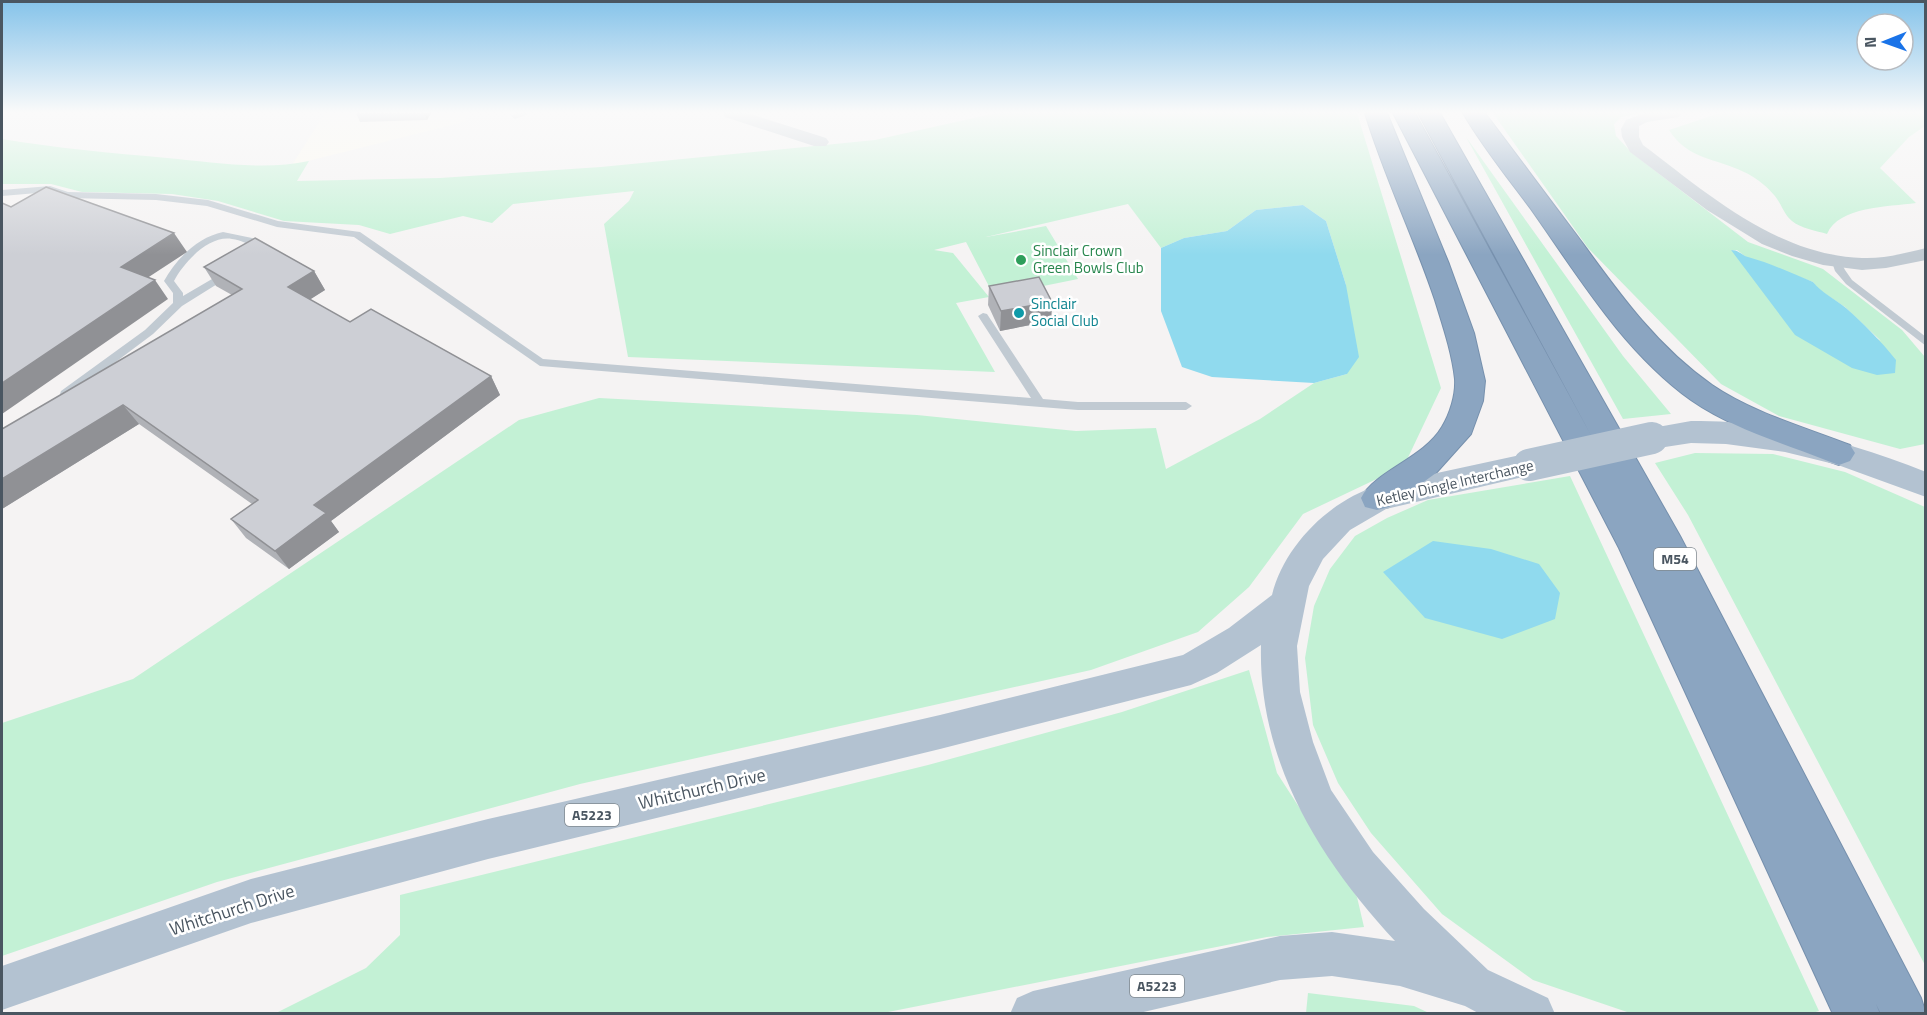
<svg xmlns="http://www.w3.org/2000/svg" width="1927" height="1015" font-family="'Titillium Web',sans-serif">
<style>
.commercial{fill:#fdf9ef}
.green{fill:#c3f1d5;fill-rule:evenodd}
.water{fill:#90daee}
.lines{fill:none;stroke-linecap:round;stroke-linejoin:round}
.motorway-casing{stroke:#7690ad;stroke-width:2}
.service{fill:#c1cad2;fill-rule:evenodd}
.minor{fill:#c1cad2;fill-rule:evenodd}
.primary{fill:#b3c2d1;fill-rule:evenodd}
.motorway{fill:#8ba5c1;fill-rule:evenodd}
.primary-bridge{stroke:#b3c2d1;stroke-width:32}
.wall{fill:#b0b2b7}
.shaded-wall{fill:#909195}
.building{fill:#cdcfd5;stroke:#909195;stroke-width:1.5}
.leisure-dot{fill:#2e9e5b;stroke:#fff;stroke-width:2}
.culture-dot{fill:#0f9aa8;stroke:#fff;stroke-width:2}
.labels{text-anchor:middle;stroke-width:5;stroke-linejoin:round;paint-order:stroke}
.shield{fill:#fff;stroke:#808990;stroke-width:1.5}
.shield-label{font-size:14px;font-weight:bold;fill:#4a5661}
.leisure-label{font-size:15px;fill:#27864d;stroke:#fff;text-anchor:start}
.culture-label{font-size:15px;fill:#0d838f;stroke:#fff;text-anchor:start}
.street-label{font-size:15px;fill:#4a5661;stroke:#fff}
.near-street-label{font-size:18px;fill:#4a5661;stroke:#fff}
</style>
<rect width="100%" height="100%" fill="#f5f3f3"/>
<path class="commercial" d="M325,113h144l-5,9 -172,43z"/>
<path class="green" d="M996,113h361l84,275 -37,78 -101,48 -54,73 -51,45 -107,38 -511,114 -363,98 -215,74v-233l131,-44 386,-259 80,-22 318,17 159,16 80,-3 10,41 94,-50 54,-36 33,-9 -1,-89 -20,-64 -23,-16 -47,5 -29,21 -43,7 -23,10 -33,-44 -142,33 60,-11 32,53 -84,17 -28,-54 -32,8 19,3 36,44 -33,6 39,69 -367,-15 -24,-133 25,-23 5,-10 -121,13 -21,19 -29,-7 -73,18 -31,-9 -75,-4 -66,-20 -46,-7 -90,-2 -31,-8h-49v-45c54,9 109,14 165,19 45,4 97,13 142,3l-12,20 143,-3 161,-11 274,-27z
M1493,113h149l-21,4 -7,7 2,12 16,17 116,89 75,27 79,61 23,27v87l-25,5 -121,-33 -58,-32 -133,-136zM1731,250h6l9,7 67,25 5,7 27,18 36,34z
M1720,113h205v13l-16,11 -29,31 36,35c-28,4 -77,3 -89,31 -10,-3 -27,-6 -35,-13 -6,-5 -9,-12 -13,-19 -6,-11 -23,-25 -35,-30 -28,-14 -56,-12 -75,-42z
M1466,137l157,219 48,58 -48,5z
M1695,453l78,1 72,18 80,35v458l-237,-450 -33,-52z
M1570,476l249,535 -10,3 -179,-1 -97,-33 -91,-66 -71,-81 -33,-50 -25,-58 -8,-67 9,-52 16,-37 25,-33 32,-18 41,-18z
M1249,670l28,103 80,124 7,30 -97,10 -384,76 -609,1 92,-46 34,-33v-40l528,-130 194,-53z
M1308,993l106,13 15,7h-123z"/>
<path class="water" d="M1303,205l23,16 20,64 13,72 -12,17 -33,9 -102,-6 -30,-10 -21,-56v-63l23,-10 43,-7 29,-21z
M1731,250c8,0 10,5 17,7 22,6 43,16 65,25 9,11 22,17 33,26 18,16 35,33 50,52l-1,13 -18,2 -25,-7 -57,-33z
M1433,541l58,8 48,15 21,29 -5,26 -53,20 -77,-21 -42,-46z"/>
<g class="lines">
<g class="motorway-casing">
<path id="motorway" d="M1365,113h22l62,151 25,69 11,48 -2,20 -12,33 -35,39 -47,34 -12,3 -12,-3 -4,-9c14,-27 63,-40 81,-71 8,-13 14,-32 13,-48 -3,-27 -12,-53 -20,-79 -21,-63 -51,-124 -70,-187z
M1393,113h22l177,324 -174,-324h22l240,423 241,462 5,16h-45l-5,-10 4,10h-47l-214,-466z
M1463,113h22c31,41 62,83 93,124 40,55 78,109 134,148 41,28 92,42 138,60l5,8 -5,8 -11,4 -11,-4c-46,-18 -97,-33 -137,-61 -68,-49 -112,-123 -160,-191 -23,-31 -49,-63 -68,-96z"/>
</g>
<path class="service" d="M518,113h13l-16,6 -4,-3z
M50,186l18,6 88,2 52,6 70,21 82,11 183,127 488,39 -53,-82 5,-3 4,1 56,85 35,3h108l6,4 -6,4h-108l-538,-44 -186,-129 -77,-10 -70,-21 -51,-6 -89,-2 -18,-6 -47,4v-6z
M223,232l29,6 15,10 -5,3c-10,-4 -19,-11 -30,-12 -23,-4 -48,23 -58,42l9,12v3l41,-24h6v4l-48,30 -29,28 -84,63h-8l-1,-3 1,-3 84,-61 28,-27v-10l-9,-12c12,-22 34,-44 59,-49z
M1837,259l3,1 5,10 7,10 74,57v9l-80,-62 -11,-13 -3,-9z"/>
<path class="minor" d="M723,113h24l79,25 3,4 -3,4h-12l-89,-29z
M1645,113h36l-2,4 -32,5 -8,4v11l4,8c65,49 134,110 219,113 22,1 43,-5 64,-10v12l-40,8 -24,2 -39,-5 -31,-9 -30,-12 -55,-34 -77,-58 -8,-15 -1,-8 5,-9z"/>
<path class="primary" d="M1691,421c80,-2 161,22 235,51v25l-88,-32 -53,-13 -59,-8 -35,-1 -39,6 -11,-3 -5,-8 5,-8z
M1529,453l11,4 5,8 -5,8 -154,36 -36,21 -27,29 -14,27 -12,60 3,46 13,50 18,48 42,62 51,57 64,61 60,28 7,16h-75l-15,-8 -65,-20 -68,-10 -52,4 -145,34h-125l7,-16 16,-7 247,-55 52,-4 63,9c-76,-82 -137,-180 -134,-296l-44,28 -26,12 -251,64 -452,110 -237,64 -249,87v-44l249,-87 237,-60 452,-104 243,-60 46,-27 43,-33c12,-49 57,-94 105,-109z"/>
<use href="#motorway" class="motorway"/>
<path class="primary-bridge" d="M1529,465l123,-27"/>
</g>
<path class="wall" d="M356,113h75l-4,7 -67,2z
M204,267l110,4 11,19 -15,9 40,23 141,54 9,19 -169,126 8,11 -50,37 -43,-31 -15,-19 21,-15 -113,-80 -137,85 230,-214 -16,-9z
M989,286l63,16 -1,19 -51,10 -12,-26z"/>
<path class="shaded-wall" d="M424,113h7l-4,7z
M174,233l13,19 -52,34 -14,-19z
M314,271l11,19 -25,16 -12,-19z
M155,280l13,19 -166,115v-31z
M1052,302l-1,19 -51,10 1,-20z
M491,376l9,19 -169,126 8,11 -50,37 -14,-18 39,-46z
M123,405l16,19 -137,85v-30z"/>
<path class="building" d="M46,187l128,46 -53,34 34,13 -153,103v-180l9,4z
M255,238l59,33 -26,16 62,35 21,-13 120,67 -177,129 12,8 -51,38 -44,-32 27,-19 -135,-95 -121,74v-50l240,-140 -38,-22z
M1039,277l13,25 -51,9 -12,-25z"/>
<linearGradient id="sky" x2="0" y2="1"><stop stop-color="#85c3ea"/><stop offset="0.44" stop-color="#fafafa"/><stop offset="1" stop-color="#fafafa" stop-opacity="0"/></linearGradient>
<rect width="1927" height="255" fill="url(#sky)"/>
<circle class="leisure-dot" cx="1021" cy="260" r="6"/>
<circle class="culture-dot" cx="1019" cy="313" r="6"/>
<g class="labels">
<g class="shield">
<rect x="1654" y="548" width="42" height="22" rx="4.5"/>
<rect x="565" y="804" width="54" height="22" rx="4.5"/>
<rect x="1130" y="975" width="54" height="22" rx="4.5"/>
</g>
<g class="shield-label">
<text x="1675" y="564">M54</text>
<text x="592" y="820">A5223</text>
<text x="1157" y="991">A5223</text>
</g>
<g class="leisure-label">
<text x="1033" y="256">Sinclair Crown<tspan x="1033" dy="17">Green Bowls Club</tspan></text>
</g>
<g class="culture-label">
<text x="1031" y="309">Sinclair<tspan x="1031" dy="17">Social Club</tspan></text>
</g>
<g class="street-label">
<text transform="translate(1455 483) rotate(-13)" y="5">Ketley Dingle Interchange</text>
</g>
<g class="near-street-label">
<text transform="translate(702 789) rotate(-13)" y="6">Whitchurch Drive</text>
<text transform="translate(232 910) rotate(-18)" y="6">Whitchurch Drive</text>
</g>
</g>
<rect width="1927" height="1015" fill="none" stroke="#4a5661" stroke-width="6"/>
<g transform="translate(1885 42) rotate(269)"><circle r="28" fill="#ffffff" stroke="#b7bbc0" stroke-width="1.5"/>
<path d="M0-4.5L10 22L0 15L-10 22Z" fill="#1a73e8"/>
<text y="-9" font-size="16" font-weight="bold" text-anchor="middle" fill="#4a5661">N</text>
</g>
</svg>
